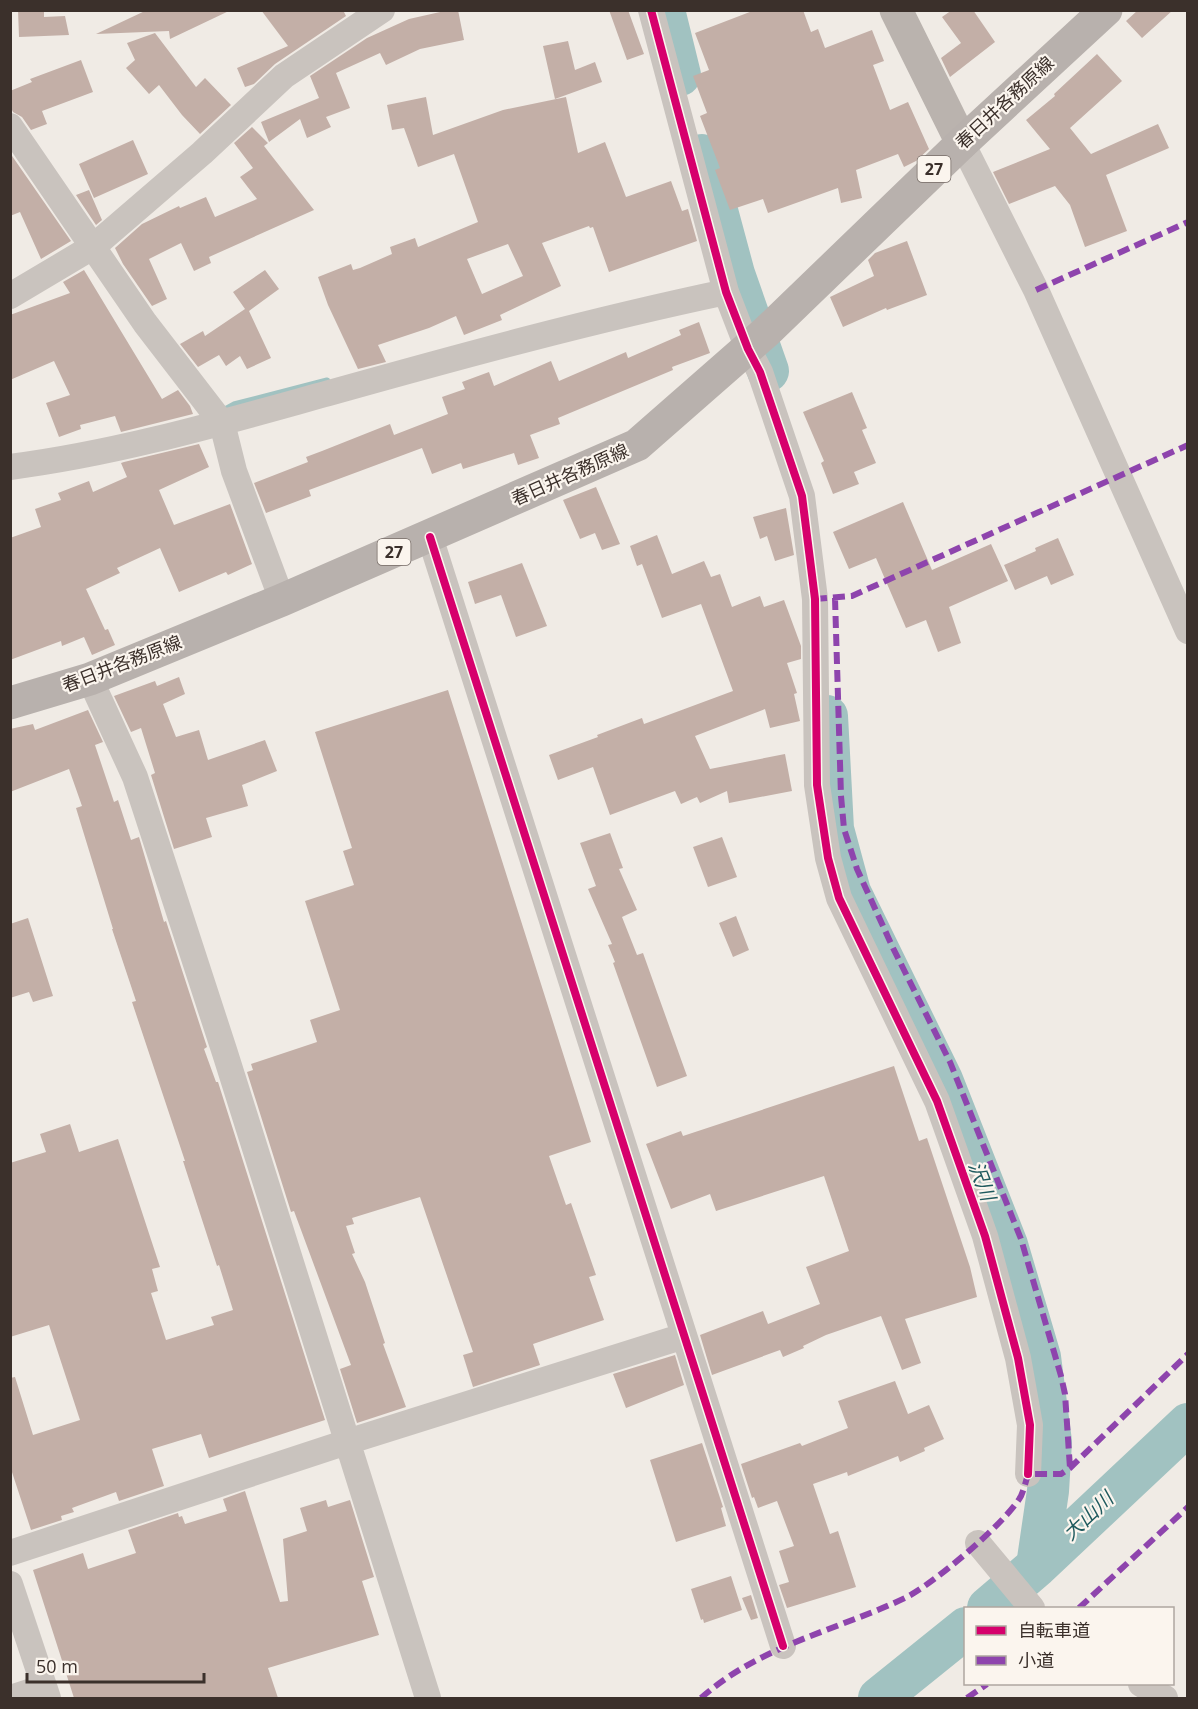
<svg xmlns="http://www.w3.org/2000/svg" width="1198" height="1709" font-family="'Open Sans','Noto Sans JP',sans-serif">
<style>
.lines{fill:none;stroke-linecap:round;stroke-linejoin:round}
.stream{stroke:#a1c2c1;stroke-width:7}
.river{stroke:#a1c2c1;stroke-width:42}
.building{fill:#c3afa7;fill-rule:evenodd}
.street{stroke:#c9c3be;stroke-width:26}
.secondary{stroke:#bab3ae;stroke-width:33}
.primary{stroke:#b8b1ad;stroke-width:33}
.quiet{stroke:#8e44ad;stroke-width:6;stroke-dasharray:12 6;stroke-linecap:butt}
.cycleway-casing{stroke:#fbf5ee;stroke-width:11}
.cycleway{stroke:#d6006c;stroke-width:8}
.labels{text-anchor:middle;stroke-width:4.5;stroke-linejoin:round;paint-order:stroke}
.shield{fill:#fbf5ee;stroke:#756b66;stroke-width:1.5}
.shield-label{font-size:16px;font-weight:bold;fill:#3b302b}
.street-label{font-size:18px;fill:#3b302b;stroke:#fbf5ee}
.water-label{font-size:20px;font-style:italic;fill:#1f5a5e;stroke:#fbf5ee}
</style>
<rect width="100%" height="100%" fill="#f0ebe5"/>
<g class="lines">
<path class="stream" d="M223,411l11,-6 93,-24"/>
<path class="river" d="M664,10l16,65
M702,155l32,119 34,97
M827,716l6,113 17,63 92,188 65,165 33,112 11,85 -3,49 -11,75
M988,1608l49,-42 151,-142
M879,1698l87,-70"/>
</g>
<path class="building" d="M18,10h26v7l21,-1 4,19 -50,2z
M147,10h84l-61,29 -1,-8 -73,3z
M261,10h82l3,6 -71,48 -21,20 -9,3 -8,-19 51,-22z
M449,10h9l6,30 -44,9 -34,16 -6,-12 -44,20 14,35 -24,9 5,10 -24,11 -7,-19 -31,23 -8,-20 58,-24 -9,-22 57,-38 42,-19z
M609,10h19l16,44 -17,6z
M755,10h48l8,22 7,-3 7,19 47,-18 12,31 -11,4 17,45 18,-8 21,47 -13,12 -12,6 -6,-13 -42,16 6,28 -21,5 -3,-15 -70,25 -5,-14 -33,11 -15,-40 5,-2 -20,-52 7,-3 -14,-37 16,-6 -14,-37z
M952,10h21l22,32 -45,35 -9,-19 20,-15 -19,-26z
M1138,10h35l-31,28 -16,-17z
M155,33l41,54 9,-9 26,27 -31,29 -18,-19 -23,-30 -10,9 -23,-26 9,-8 -8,-17z
M568,41l7,29 20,-8 7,20 -47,17 -12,-53z
M1097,54l25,27 -52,47 21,26 67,-30 11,24 -63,27 21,56 -42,16 -15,-42 -15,-19 -46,18 -16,-32 57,-23 -24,-29 29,-24 -1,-2z
M81,60l12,32 -51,19 5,13 -16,6 -9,-13 -9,-5 -3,-6v-15l22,-9 -2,-3z
M426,97l7,38 70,-25 63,-13 12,56 27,-11 21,55 45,-16 11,30 6,-2 9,32 -88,31 -16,-45 -3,1 -1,-2 -47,17 19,43 -61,29 2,5 -38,15 -8,-19 -27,12 -51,17 8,17 -28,7 -30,-64 -10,-28 33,-13 2,6 7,-2 32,-14 -2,-7 25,-9 3,9 60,-25 -24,-68 -36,13 -14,-39 -12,2 -5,-25zM508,244l15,32 -41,18 -15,-35z
M252,127l16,16 -4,3 50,64 -105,47 2,6 -17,8 -13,-28 -32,16 18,40 -15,7 -29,-42 -8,-16 27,-24 37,-18 1,2 26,-11 9,20 42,-18 -17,-22 13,-9 -19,-25z
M133,140l15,34 -54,24 -15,-34z
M10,153l61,88 -30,18 -21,-47 -10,4z
M89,190l13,30 -6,5 -20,-30z
M907,241l20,54 -40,15 -1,-2 -43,19 -13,-30 44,-21 -6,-16 7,-7z
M84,270l78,129 16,-9 12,16 3,8 -72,18 -6,-16 -35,9 1,4 -22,8 -13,-34 24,-8 -16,-34 -44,19v-65l60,-22 -7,-11z
M265,270l14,19 -30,22 22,47 -24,11 -7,-13 -14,10 -7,-11 -21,12 -18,-23 23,-13 2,5 40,-27 -12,-17z
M699,322l11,31 -38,14 1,3 -115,48 2,6 -30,11 9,23 -21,7 -4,-12 -51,16 -2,-6 -29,11 -10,-26 -113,42 2,6 -45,17 -12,-30 54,-21 -2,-5 16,-6 68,-27 4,11 54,-21 -6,-17 23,-8 -3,-7 27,-10 5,14 57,-25 8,20 67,-29 2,6 53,-23 -2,-5z
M852,392l15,36 -5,2 14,33 -22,9 5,12 -26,10 -12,-31 3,-2 -21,-49z
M199,444l10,23 -50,23 15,35 56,-21 22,60 -24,11 -2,-3 -47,20 -19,-44 -43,20 3,5 -34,16 19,41 3,-1 7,16 -23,10 -8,-18 -22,9 -1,-5 -51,19v-122l31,-11 -6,-18 26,-9 -3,-7 31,-12 4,11 34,-15 -6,-14 3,-1z
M596,487l24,57 -18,6 -7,-17 -15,6 -17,-39z
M903,502l29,68 59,-26 17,37 -59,26 12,36 -23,9 -12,-32 -20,8 -30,-70 -27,11 -16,-37z
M786,508l8,47 -19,6 -8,-25 -7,3 -7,-22z
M657,535l15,39 32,-13 7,16 9,-3 12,33 28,-11 4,11 20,-7 17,46v13l-14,4 10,30 -3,1 6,27 -30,7 -5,-19 -70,27 15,33 75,-15 7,37 -63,12 -2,-12 -27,12 -3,-6 -16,7 -6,-13 -65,24 -17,-48 -35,13 -9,-25 49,-18 -1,-2 45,-17 2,6 89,-33 -32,-87 -39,14 -20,-54 -5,2 -7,-20z
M1058,538l16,37 -23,10 -4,-9 -32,14 -11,-25 32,-14 -1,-3z
M522,563l25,63 -31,11 -15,-42 -26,9 -7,-22z
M179,677l6,17 -22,10 13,33 23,-7 9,30 57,-20 12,31 -35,14 6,21 -42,12 6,19 -38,12 -23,-74 4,-2 -14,-45 -10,4 -17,-36 41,-15 2,5z
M448,690l143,452 -42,14 17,49 5,-2 25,72 -7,2 15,43 -71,24 7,21 -67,22 -10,-32 10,-3 -53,-155 -68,21 2,6 -8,2 9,27 -3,1 13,28 20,61 -2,1 23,63 -49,16 -17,-54 11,-4 -57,-154 -3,1 -44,-140 6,-2 -2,-6 66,-22 -7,-22 30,-10 -35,-109 49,-16 -11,-34 9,-3 -37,-116z
M88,710l15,32 -8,3 19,57 4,-2 13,40 8,-3 25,85 2,-1 41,126 -3,2 12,33h2l107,338 -116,38 -8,-24 -49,15 12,37 -45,15 -3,-9 -44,16 2,4 -13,4 1,4 -31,10 -21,-64v-88l5,-1 18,58 47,-15 -31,-95 -39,12v-174l36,-11 -6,-18 30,-10 9,28 39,-13 42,128 -8,2 6,22 -7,2 15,47 48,-15 -3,-8 22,-7 -14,-45 -2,1 -34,-105h2l-53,-159 4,-1 -24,-72h1l-37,-121 6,-2 -13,-37 -59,23v-63l23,-5 2,6z
M610,833l13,35 -4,1 18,41 -15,7 15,38 6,-2 44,123 -30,11 -44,-124 2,-1 -7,-17 4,-1 -24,-55 8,-3 -16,-43z
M722,837l15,40 -29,10 -15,-40z
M736,916l13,34 -16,7 -14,-34z
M28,918l25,78 -20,6 -4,-10 -19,6v-74z
M894,1066l25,75 8,-3 43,129 7,30 -72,22 16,44 -19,7 -21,-54 -55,19 -23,11 1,2 -21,9 -3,-7 -68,25 -12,-40 63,-24 5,13 52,-20 -14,-37 43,-16 -25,-75 -108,35 -6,-17 -39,15 -25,-65 35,-13 2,5z
M675,1355l9,30 -58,23 -13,-34z
M895,1381l13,33 21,-9 15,34 -20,9 1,3 -25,11 -2,-6 -50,20 -1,-4 -34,12 17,50 8,-3 18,56 -69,21 -8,-23 10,-3 -10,-31 15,-5 -17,-45 -19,7 -4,-11 -2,1 -11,-34 59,-21 2,3 46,-18 -10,-27z
M702,1443l21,64 -2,1 5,18 -50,16 -26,-82z
M245,1491l35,111 8,-1 -5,-62 24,-8 -7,-23 26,-8 2,7 22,-7 24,77 -12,4 17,54 -111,33 10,30h-204l-41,-128 50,-17 5,16 48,-16 -8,-23 50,-17 1,4 3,-1 3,8 42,-13 -4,-12z
M731,1576l11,34 -38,13 -1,-4 -2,1 -10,-31z
M751,1595l7,23 -7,2 -9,-22z"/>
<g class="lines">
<path class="street" d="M651,10l75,282 22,57 12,23 42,124 13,103 2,186 11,73 11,40 98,203 48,135 33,122 12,67 -2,49
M10,126l135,197 77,100 12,48 48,129
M962,143l74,147 152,341
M10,296l84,-50 108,-93 82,-77 98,-66
M10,467c109,-14 214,-45 319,-74 132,-37 264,-73 397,-101
M430,537l353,1109
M90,679l45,98 90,276 203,645
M978,1543l54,65
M10,1553l337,-111 337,-106
M10,1584l38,114
M1141,1684l24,14
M10,1698l34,-11"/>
<path class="secondary" d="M896,10l66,133"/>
<path class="primary" d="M10,703l80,-24 192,-79 355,-155 129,-113 196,-189 144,-133"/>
<path class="quiet" d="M1036,290l152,-68
M835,598l6,198 3,33 13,40 36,79 57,114 71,177 40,137 4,18 5,74
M815,599l37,-3 336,-151
M1079,1608l109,-101
M701,1698c60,-53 134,-67 204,-100 27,-13 102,-76 116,-102 3,-7 5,-15 7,-22h33l9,-6 118,-114
M967,1698l20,-14"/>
<g class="cycleway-casing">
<path id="cycleway" d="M651,10l75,282 22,57 12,23 42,124 13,103 2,186 11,73 11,40 98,203 48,135 33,122 12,67 -2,49
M430,537l353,1109"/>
</g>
<use href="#cycleway" class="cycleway"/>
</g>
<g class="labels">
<g class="shield">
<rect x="917.5" y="156" width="33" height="26" rx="4.5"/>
<rect x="377.5" y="539" width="33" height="26" rx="4.5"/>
</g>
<g class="shield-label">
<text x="934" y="175">27</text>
<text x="394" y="558">27</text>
</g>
<g class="street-label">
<text transform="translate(1005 103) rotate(-43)" y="6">春日井各務原線</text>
<text transform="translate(570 475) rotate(-24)" y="6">春日井各務原線</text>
<text transform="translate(122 664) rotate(-21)" y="6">春日井各務原線</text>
</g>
<g class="water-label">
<text transform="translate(982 1181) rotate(69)" y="7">沢川</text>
<text transform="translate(1088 1516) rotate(-43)" y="7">大山川</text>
</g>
</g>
<rect width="1198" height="1709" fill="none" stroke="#3b302b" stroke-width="24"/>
<rect x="964" y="1607" width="210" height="78" fill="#fbf5ee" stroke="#aea6a0" stroke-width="1.5"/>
<rect x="976" y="1626" width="30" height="9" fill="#d6006c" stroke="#aea6a0" stroke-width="1.5"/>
<text x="1018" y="1637" font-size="18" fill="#3b302b">自転車道</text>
<rect x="976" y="1656" width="30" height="9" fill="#8e44ad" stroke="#aea6a0" stroke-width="1.5"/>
<text x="1018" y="1667" font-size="18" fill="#3b302b">小道</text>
<path d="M27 1673v9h177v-9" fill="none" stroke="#3b302b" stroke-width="3"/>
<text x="36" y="1673" font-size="18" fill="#3b302b" stroke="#fbf5ee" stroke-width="4.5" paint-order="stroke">50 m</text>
</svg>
